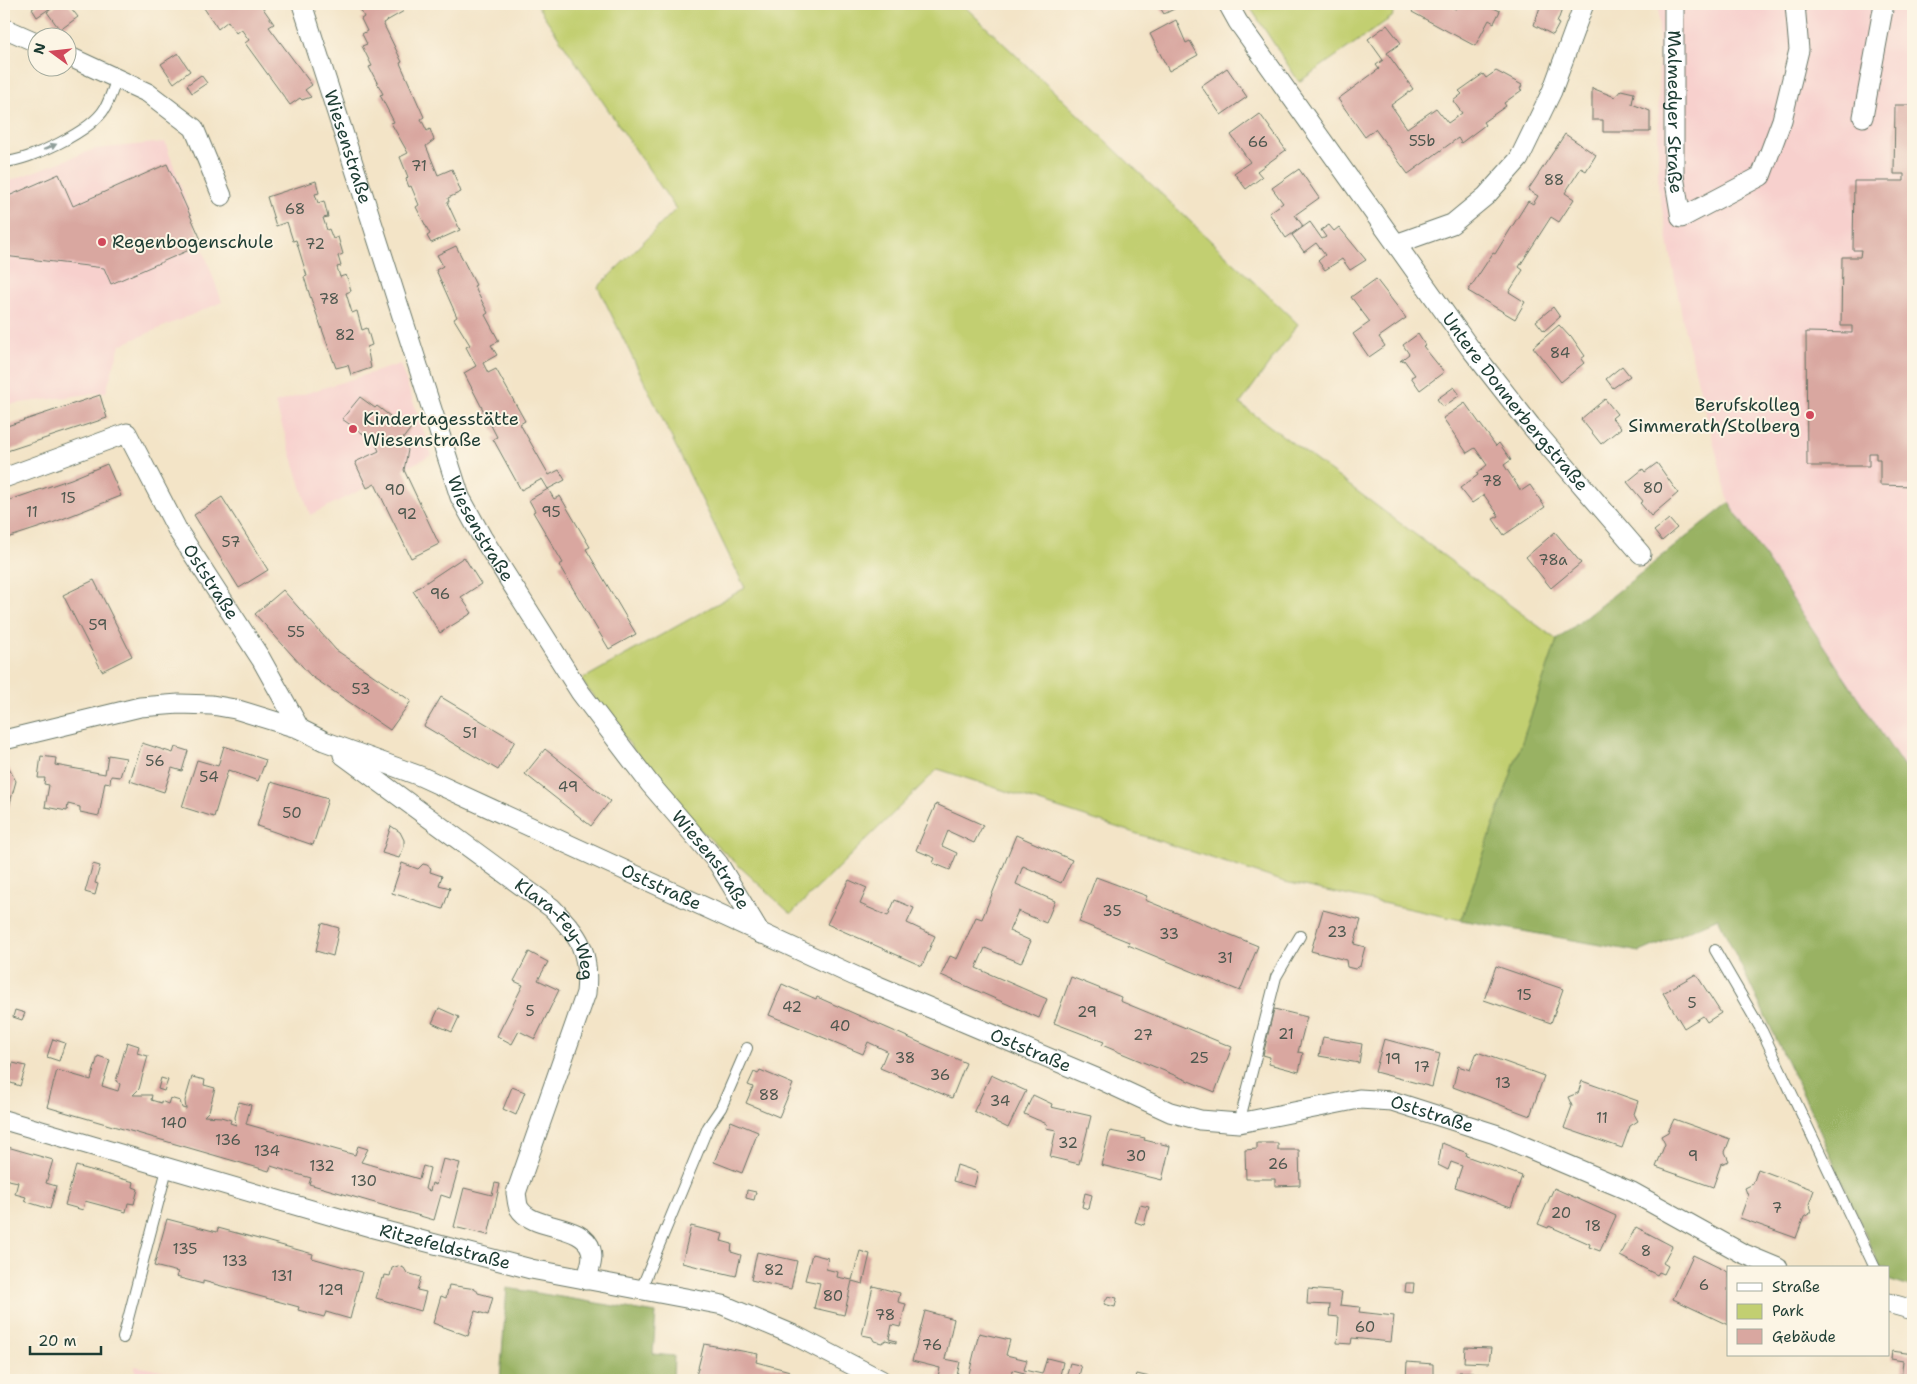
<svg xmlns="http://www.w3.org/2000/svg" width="1917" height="1384" font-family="'Shantell Sans',sans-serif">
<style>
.built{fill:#f7d0cd}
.green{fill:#c2cf71;stroke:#708652}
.forest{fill:#99b263;stroke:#5c784c}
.building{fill:#d9a7a0}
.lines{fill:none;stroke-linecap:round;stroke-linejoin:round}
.service-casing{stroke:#697767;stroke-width:12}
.minor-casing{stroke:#697767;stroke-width:21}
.service{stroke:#fff;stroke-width:10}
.minor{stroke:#fff;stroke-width:19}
.oneway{fill:#8f9e9a}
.poi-dot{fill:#d1495b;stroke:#fcf5e5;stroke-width:2}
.labels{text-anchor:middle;stroke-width:4;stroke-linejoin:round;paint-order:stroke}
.number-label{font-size:15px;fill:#4e584f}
.street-label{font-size:18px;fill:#1f3d34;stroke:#fcf5e5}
.poi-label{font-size:18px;fill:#1f3d34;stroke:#fcf5e5;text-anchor:start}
</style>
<rect width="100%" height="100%" fill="#fcf5e5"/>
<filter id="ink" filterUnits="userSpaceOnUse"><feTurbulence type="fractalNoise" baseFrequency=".02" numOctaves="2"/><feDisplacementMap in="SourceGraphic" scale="10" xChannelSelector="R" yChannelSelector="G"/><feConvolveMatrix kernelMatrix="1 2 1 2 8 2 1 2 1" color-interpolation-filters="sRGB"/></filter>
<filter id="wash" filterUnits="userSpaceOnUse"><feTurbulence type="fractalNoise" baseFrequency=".0096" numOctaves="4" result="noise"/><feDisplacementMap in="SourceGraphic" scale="20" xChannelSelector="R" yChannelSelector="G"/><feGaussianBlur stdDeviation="1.12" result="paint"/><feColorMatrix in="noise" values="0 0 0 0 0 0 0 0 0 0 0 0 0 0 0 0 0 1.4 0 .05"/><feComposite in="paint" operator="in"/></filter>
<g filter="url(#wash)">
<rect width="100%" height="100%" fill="#f3e4c7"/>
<path class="built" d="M1659,4h254v777l-184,-278 -45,-176 -26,-140z
M165,142l57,160 -102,43 -14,47 -102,13v-225l5,1 86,-32z
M400,364l32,91 -122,60 -35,-112z
M135,1366l75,14h-74z"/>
<path class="green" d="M536,4h426l336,320 -58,80 317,236 -96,280 -176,-38 -347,-113 -147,145 -110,-102 -100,-132 164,-92 -147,-301 78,-78z
M1248,4h149l-5,13 -93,65z"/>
<path class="forest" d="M1729,503l184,278v507l-25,-8v-12h-8l-69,-157 -93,-193 -78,34 -179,-32 96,-280z
M507,1288l149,25 -3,41 21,2 -1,24h-173z"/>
<g id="blocks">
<path class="building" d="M39,4h11l2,3 -15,10 -5,-8z
M59,4h9l10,13 -18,13 -13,-18z
M204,4h56l14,20 -5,3 43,58 -7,5 6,7 -9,3 -2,-2 -10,7 -45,-62 4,-3 -8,-11 -5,4 -8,-12 -10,8 -16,-24z
M361,4h38l5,7 -21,12 19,39 -2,1 24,54 -3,2 6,12 3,-2 4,11 -8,6 12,29 14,-6 9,23 -13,6 1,4h-2l13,28 -29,13 -4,-7 3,-2 -14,-27 3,-2 -8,-19 -2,1 -3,-8 2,-2 -8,-20 8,-4 -17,-30 3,-1 -14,-27 3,-1 -14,-27 3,-1 -10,-20 5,-2 -5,-10 5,-3 -6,-12 3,-2 -4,-8 3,-2z
M1158,4h26l-20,10z
M1417,4h28l11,5 3,-5h26l15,7 -6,12 -5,-3 -14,26 -63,-34z
M1541,4h23l-7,19 2,1 -6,11 -19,-10z
M1176,20l10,23 4,-2 8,14 -29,16 -19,-37z
M1387,25l14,18 -14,10 26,36 -22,16 16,23 29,-20 12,15 14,-10 -9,-12 9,-7 -3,-3 24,-17 3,4 10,-7 26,14 -2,4 2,1 -18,13 2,3 -23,16 2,3 -24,18 -3,-5 -50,36 -33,-45 -10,8 -27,-38 41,-30 -3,-4 7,-5 -15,-21z
M178,53l12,18 -16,12 -13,-19z
M1227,68l20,29 -26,18 -20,-29z
M201,75l6,8 -15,10 -5,-8z
M1592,88l23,9 6,-7 13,3 -2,11 18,7v21h-47v-12h-11z
M1895,105h18v381l-33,-1v-26h-4v-6h-7v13h-62l-1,-134 46,1v-7h-11l1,-69h18l1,-7h-8l1,-69h50v-7h-10z
M1260,114l26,36 -29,21 5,6 -16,12 -12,-16 16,-11 -19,-27z
M1565,134l31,21 -10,16 -5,-3 -16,25 9,6 -15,23 -8,-5 -32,50 4,3 -14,22 16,10 -10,17 -47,-28 25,-38 2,1 33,-53 5,3 5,-8 -10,-6z
M167,164l36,80 -92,40 -7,-16 -100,-12v-58l55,-24 14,32z
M1299,169l20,29 -24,17 8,11 -17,12 -17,-25 14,-10 -11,-15z
M316,181l3,12 -4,1 3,9 6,-2 4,16 -5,1 4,12 2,-1 4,10 5,-2 5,17 -5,2 3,10 -4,1 3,10 6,-2 3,8 2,8 -5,2 6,20 5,-2 5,19 5,-2 5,17 -5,2 4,21 -20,7 -3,-10 -12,3 -26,-72 -6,-19 3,-1 -11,-36 -3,1 -6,-19 -11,4 -9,-29z
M1310,222l12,17 4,-2 -5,-7 8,-5 5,6 5,-4 27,33 -16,10 -8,-11 -17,11 -7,-9 7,-6 -9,-12 -12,9 -12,-17z
M456,246l20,39 -2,1 14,27 -3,2 14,26 -8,4 6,10 -14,8 5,10 8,-4 29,52 -5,3 29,51 10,-5 6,10 -17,9 -6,-10 -21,11 -28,-51 4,-2 -33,-64 12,-7 -10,-19 4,-2 -16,-26 3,-2 -21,-47 7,-4 -6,-11z
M1376,279l30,39 -27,19 6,9 -16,11 -16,-23 17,-12 -19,-25z
M1553,307l7,10 -16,14 -8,-10z
M1559,325l11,12 1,-1 14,20 -4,3 3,4 -23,19 -28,-35z
M1418,334l7,11 -2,1 21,26 -24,18 -9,-13 4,-2 -11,-15 -4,1 9,-7 -6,-9z
M1622,366l8,10 -17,12 -7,-9z
M1454,387l6,8 -17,12 -6,-8z
M100,395l7,23 -103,34v-25z
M360,397l15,11 2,-2 18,14 2,-3 14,11 -9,12 6,10 -4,20 35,74 -28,14 -36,-74 -8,4 -12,-26 24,-11 -4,-9 -33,-23z
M1605,399l12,15 -5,4 9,10 -20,16 -20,-25z
M1465,403l31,43 3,-3 12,17 -7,5 17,26 9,-6 15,22 -41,28 -11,-16 6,-3 -15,-21 -12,8 -12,-15 18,-13 -1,-2 10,-8 -12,-17 -8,5 -24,-35z
M1657,463l21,30 -27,23 -11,-13 3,-2 -16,-19 16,-13 2,3z
M107,464l14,32 -74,29 -43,14v-37l67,-23z
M548,489l6,10 6,-3 30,51 -4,2 50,85 -27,15 -50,-84 4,-2 -30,-51 2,-1 -6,-11z
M222,497l46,73 -29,18 -45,-73z
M1669,519l8,9 -15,13 -8,-10z
M1555,532l26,31 -30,25 -25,-31z
M464,557l17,27 -20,13 11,16 -32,20 -27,-42z
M94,580l38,76 -30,15 -39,-76z
M283,590l53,60 75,51 -21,29 -79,-54 -56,-62z
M441,697l74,44 -17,29 -74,-44z
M142,743l31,10 2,-6 13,4 -6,20 -10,-3 -8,24 -34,-11z
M224,746l42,14 -8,21 -30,-11 -14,47 -32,-10 15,-47 21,6z
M545,749l65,52 -19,25 -66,-52z
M108,755l18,3 -6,19 -9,-1 -1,7 -5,-1 -6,34 -19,-4v-5l-12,-3 -1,7 -22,-4 4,-22 -5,-1 1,-6h-7l3,-22 15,2 -1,7 50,9z
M8,767l8,14 -12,44v-57z
M271,782l57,17 -15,46 -56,-19z
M936,804l47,21 -9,18 -26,-12 -6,15 15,7 -7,17 -17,-7 2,-5 -19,-8z
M391,826l9,6 4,8v7l-5,11 -17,-5z
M1016,835l56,25 -11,23 -38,-17 -7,18 39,17 -9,22 -28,-12 -9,20 22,10 -10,22 -36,-15 -9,20 71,31 -8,19 -98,-43 9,-19 7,3 19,-42 6,2z
M402,863l16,6 5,-5 4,1 4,3 -1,4 12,4 -3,9 11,3 -7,21 -51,-16z
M93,864l7,2 -5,17 3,1 -3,11 -10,-3z
M1096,877l51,19 -2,4 113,46 -18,45 -112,-46 1,-3 -50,-20z
M849,880l18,8 -7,16 28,12 7,-16 19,8 -7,15 28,13 -13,30 -95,-42z
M1323,910l38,10 -7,24 11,3 -5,19 -5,3 -8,-2 -1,-7 -35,-9z
M322,923l17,5 -6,28 -17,-5z
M529,952l19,10 -10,18 21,10 -24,49 -16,-8 -7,13 -15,-8 26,-51 -9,-4z
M1496,966l67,23 -12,34 -67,-23z
M1696,974l25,39 -14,9 -4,-6 -19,12 -21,-35z
M1071,977l50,20 -1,4 112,46 -17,45 -113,-47 2,-3 -50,-19z
M782,984l34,15 1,-2 149,66 -14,35 -72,-30 7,-17 -19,-9 -5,12 -94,-39z
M439,1008l20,9 -7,15 -20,-9z
M1274,1009l33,8 -9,35 5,1 -4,19 -30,-8 1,-7 -7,-2z
M15,1010l10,3 -3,7 -9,-3z
M1323,1037l39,7 -3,19 -40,-7z
M53,1039l12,4 -6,18 -12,-4z
M1384,1039l56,15 -8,33 -57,-15z
M127,1042l12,4 -2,7 11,3 -9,33 -6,6h19l-1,5 10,3v-2l7,3 2,-6 10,3 2,7 4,1 -1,-8 7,-24 13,3 -1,5 11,3 -6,23 -5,5 17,1 10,3 -1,3 6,2 -1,-8 4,-15 12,3 -5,19 109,31 3,-9 10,3 -7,13 58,17 4,-13 7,2 -5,21 5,2 2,-8 4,2 7,-26 17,4 -10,35 -9,-3 -7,25 -125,-36 2,-6 -21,-6 -19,-6 -2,5 -222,-64 10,-37 34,10 7,-24 12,4 -8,26 16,5 2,-7 -4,-3z
M1477,1052l67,24 -14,40 -77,-29 5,-21 12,4z
M13,1063l13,3 -6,20 -12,-4z
M760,1070l33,14 -14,33 -33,-14 7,-16 -5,-2 6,-13 4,2z
M991,1075l35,16 -18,37 -34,-17z
M161,1078l7,2 -4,11 -6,-2z
M1582,1081l56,20 -4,13 4,7 -8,5 -8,22 -58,-20 8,-22 -4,-9 10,-4z
M512,1087l13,5 -9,23 -13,-6z
M1033,1095l19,9 -1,3 40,9 -12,48 -29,-7 6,-27 -10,-2 1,-4 -23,-10z
M1674,1119l56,20 -5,13 4,9 -8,3 -8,23 -57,-20 9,-23 -4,-8 7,-4z
M731,1121l27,11 -16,41 -28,-11z
M1110,1131l35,7 -1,2 26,6 -8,34 -61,-15z
M1257,1143h21v7h21l1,35 -25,1v-7h-29l-1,-29 12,-1z
M1442,1143l25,10 -1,3 56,20 -11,31 -56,-20 7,-21 -11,-4 -3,8 -10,-5z
M4,1146l49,14 -7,23 10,3 -6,23 -26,-8 2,-4 -11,-3 3,-12 -14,-3z
M957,1165l21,7 -4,15 -21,-6z
M76,1166l58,16 -1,5 5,2 -4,15 -6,-1 -2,9 -41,-11 -2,9 -18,-5z
M1758,1169l56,21 -5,14 3,8 -8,5 -8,21 -56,-20 8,-22 -3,-8 8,-4z
M495,1183l5,1 -12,51 -34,-8 10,-39 28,7z
M1554,1188l62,28 -16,35 -11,-4 1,-3 -41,-18 -1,2 -10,-4z
M747,1190l9,2 -2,8 -8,-2z
M1085,1193l7,2 -3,14 -7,-2z
M1140,1205l9,2 -5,18 -9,-3z
M167,1219l50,13 1,-4 48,13 47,13 -1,4 50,14 -12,47 -24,-7 -2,5 -26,-7 1,-3 -96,-26v3l-27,-7 2,-5 -24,-6z
M691,1226l32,8 -2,7 11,3 -1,8 10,3 -5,21 -54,-13z
M1636,1227l36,19 -9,17 5,3 -4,8 -5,-2 -2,3 -37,-19z
M860,1251l10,3 -7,30 -11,-3 -8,34 -30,-7 6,-25 -15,-3 7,-26 16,4 -2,11 12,3 -1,5 15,3z
M757,1252l40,9 -6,28 -40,-9z
M1693,1255l35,17v53l-55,-26z
M398,1266l6,2 3,5 14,4 -4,13 9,2 -5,19 -45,-13 6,-20 2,1 1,-4 5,1 2,-8z
M1406,1283h8l-1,10 -8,-1z
M449,1285l27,4 2,4 15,4 -5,18 -13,-4 -7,25 -35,-13 8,-27 5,2z
M873,1286l27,7 -2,9 8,2 -6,23 -8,-2 -3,14 7,2v2l-10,-3 -4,3 -8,-2 -2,-4 -10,-2z
M1308,1289l34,3 -2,13 20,2 -1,5 35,4 -3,26 -39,-4 -1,6 -14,-1 2,-26 -10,-1 1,-11 -23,-1z
M1108,1296l9,2 -2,9 -11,-3z
M925,1311l29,8 -9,40 15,3 -4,18h-19l3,-12 -28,-7z
M979,1333l31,7 -4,15 21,5 -3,10 18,4 5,-16 16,4 -4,18h-37l2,-7 -11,-3 -2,10h-39l-4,-2z
M704,1344l54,10 -2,8 34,9 -1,4 19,5h-113z
M1465,1347l26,1 -2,15 -25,-1z
M1892,1351l21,3v26h-12l2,-19 -12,-2z
M1407,1362l26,2v16h-27z
M1070,1363l9,2 2,3 -2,8 14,4h-28z
M1458,1372h16v8h-16z
M1137,1374l25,6h-27z"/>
</g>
</g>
<g filter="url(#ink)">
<use href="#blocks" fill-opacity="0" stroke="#697767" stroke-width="1"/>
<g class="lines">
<g class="service-casing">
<path id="service" d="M4,162c25,-1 88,-31 101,-54 5,-9 8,-20 12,-29
M1715,950l47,81 113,237
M1239,1123l37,-146 24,-41
M641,1289l67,-162 13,-19 26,-60
M123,1338l44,-169"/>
</g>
<g class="minor-casing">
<g id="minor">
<path id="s1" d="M302,4l158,493 22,40 98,155 70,92 68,79 43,71"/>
<path id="s2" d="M1228,4l10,18 232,326 61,78 110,128"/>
<path id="s3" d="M1674,4v172l7,42 80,-42 21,-56 17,-70 -4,-46"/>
<path d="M4,28l34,15"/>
<path d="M68,56l80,37 46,35 28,68"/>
<path d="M1863,117l21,-113"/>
<path d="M1396,244l56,-20 34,-28 33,-37 33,-68 32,-87"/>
<path id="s4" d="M4,478l123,-45 51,98 83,128 39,70"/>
<path id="s5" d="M4,740l136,-33 39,-3 33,1 23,4 65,20 24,12 96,35 437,201 244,103 69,32 30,8 39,3 120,-24 33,2 103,33 137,58 110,61 36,15"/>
<path id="s6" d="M343,755l209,153c28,29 38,43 34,85l-70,200c1,4 1,11 3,15 13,23 65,15 72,42 3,9 -2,21 -5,30"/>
<path id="s7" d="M4,1120l366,107 161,42 192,36 71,30 87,45"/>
<path d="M1888,1303l25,7"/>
</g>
</g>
<use href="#service" class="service"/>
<use href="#minor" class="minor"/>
</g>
<defs><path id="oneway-solid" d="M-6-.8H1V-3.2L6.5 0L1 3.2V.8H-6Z" transform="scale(1.25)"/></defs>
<use class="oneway" href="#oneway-solid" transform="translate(50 147) rotate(-23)"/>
</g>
<g class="poi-dot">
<circle cx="102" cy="242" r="5"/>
<circle cx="1810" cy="415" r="5"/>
<circle cx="353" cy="429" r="5"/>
</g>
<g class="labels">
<g class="number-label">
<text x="1422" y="146">55b</text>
<text x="1258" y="147">66</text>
<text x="419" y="171">71</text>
<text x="1554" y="185">88</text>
<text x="295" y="214">68</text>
<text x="315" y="249">72</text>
<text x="329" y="304">78</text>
<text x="345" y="340">82</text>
<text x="1560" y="358">84</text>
<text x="1492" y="486">78</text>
<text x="1653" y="493">80</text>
<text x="395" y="495">90</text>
<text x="68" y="503">15</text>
<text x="32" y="517">11</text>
<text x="551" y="517">95</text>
<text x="407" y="519">92</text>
<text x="231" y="547">57</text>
<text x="1553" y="565">78a</text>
<text x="440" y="599">96</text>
<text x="98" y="630">59</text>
<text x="296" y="637">55</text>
<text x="361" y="694">53</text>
<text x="470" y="738">51</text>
<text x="155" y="766">56</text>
<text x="209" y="782">54</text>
<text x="568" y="792">49</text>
<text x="292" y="818">50</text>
<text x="1112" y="916">35</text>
<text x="1337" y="937">23</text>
<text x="1169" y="939">33</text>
<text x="1225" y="963">31</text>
<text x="1524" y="1000">15</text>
<text x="1692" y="1008">5</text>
<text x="792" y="1012">42</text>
<text x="530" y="1016">5</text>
<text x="1087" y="1017">29</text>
<text x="840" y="1031">40</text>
<text x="1286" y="1039">21</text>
<text x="1143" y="1040">27</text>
<text x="905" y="1063">38</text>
<text x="1199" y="1063">25</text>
<text x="1393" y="1064">19</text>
<text x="1422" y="1072">17</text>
<text x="940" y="1080">36</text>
<text x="1503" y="1088">13</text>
<text x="769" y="1100">88</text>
<text x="1000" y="1106">34</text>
<text x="1602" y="1123">11</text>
<text x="174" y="1128">140</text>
<text x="228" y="1145">136</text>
<text x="1068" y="1148">32</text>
<text x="267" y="1156">134</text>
<text x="1136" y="1161">30</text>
<text x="1693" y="1161">9</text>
<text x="1278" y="1169">26</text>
<text x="322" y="1171">132</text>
<text x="364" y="1186">130</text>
<text x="1777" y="1213">7</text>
<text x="1561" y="1218">20</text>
<text x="1593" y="1231">18</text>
<text x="185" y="1254">135</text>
<text x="1646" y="1256">8</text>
<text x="235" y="1266">133</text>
<text x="774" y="1275">82</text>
<text x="282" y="1281">131</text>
<text x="1704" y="1290">6</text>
<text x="331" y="1295">129</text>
<text x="833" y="1301">80</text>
<text x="885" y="1320">78</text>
<text x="1365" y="1332">60</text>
<text x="932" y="1350">76</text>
</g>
<g class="street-label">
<text dy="6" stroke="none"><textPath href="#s3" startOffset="108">Malmedyer Straße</textPath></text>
<text dy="6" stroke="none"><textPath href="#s1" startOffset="150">Wiesenstraße</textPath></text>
<text dy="6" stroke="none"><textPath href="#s2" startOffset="491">Untere Donnerbergstraße</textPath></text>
<text dy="6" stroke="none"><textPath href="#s1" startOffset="555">Wiesenstraße</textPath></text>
<text dy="6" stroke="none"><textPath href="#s4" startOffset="302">Oststraße</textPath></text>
<text dy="6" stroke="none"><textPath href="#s1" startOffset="960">Wiesenstraße</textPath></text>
<text dy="6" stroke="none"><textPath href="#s5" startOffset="698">Oststraße</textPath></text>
<text dy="6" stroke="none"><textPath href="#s6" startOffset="279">Klara-Fey-Weg</textPath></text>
<text dy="6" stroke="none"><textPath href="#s5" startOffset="1102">Oststraße</textPath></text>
<text dy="6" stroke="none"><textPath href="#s5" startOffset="1522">Oststraße</textPath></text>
<text dy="6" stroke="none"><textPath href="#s7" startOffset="459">Ritzefeldstraße</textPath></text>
</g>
<g class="poi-label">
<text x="112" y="248">Regenbogenschule</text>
<text x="1800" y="411" text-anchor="end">Berufskolleg<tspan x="1800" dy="21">Simmerath/Stolberg</tspan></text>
<text x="363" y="425">Kindertagesstätte<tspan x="363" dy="21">Wiesenstraße</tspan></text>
</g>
</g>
<rect width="1917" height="1384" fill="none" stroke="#fcf5e5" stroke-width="20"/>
<rect x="1727" y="1266" width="162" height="90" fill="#fcf5e5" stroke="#a4ab9e"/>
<rect x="1737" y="1283" width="25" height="8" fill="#ffffff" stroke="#a4ab9e"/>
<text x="1772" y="1292" font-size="15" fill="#1f3d34">Straße</text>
<rect x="1737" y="1304" width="25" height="15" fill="#c2cf71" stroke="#a4ab9e"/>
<text x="1772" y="1316" font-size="15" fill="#1f3d34">Park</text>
<rect x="1737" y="1329" width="25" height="15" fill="#d9a7a0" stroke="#a4ab9e"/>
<text x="1772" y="1342" font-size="15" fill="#1f3d34">Gebäude</text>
<g transform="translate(52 52) rotate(285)"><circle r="24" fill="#fcf5e5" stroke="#a4ab9e"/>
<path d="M0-4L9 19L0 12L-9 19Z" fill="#d1495b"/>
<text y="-8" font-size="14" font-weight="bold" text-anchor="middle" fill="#1f3d34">N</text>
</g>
<path d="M30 1346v8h71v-8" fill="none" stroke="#1f3d34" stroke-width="2.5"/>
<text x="38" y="1346" font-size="15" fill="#1f3d34" stroke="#fcf5e5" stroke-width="4" paint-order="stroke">20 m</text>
</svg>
